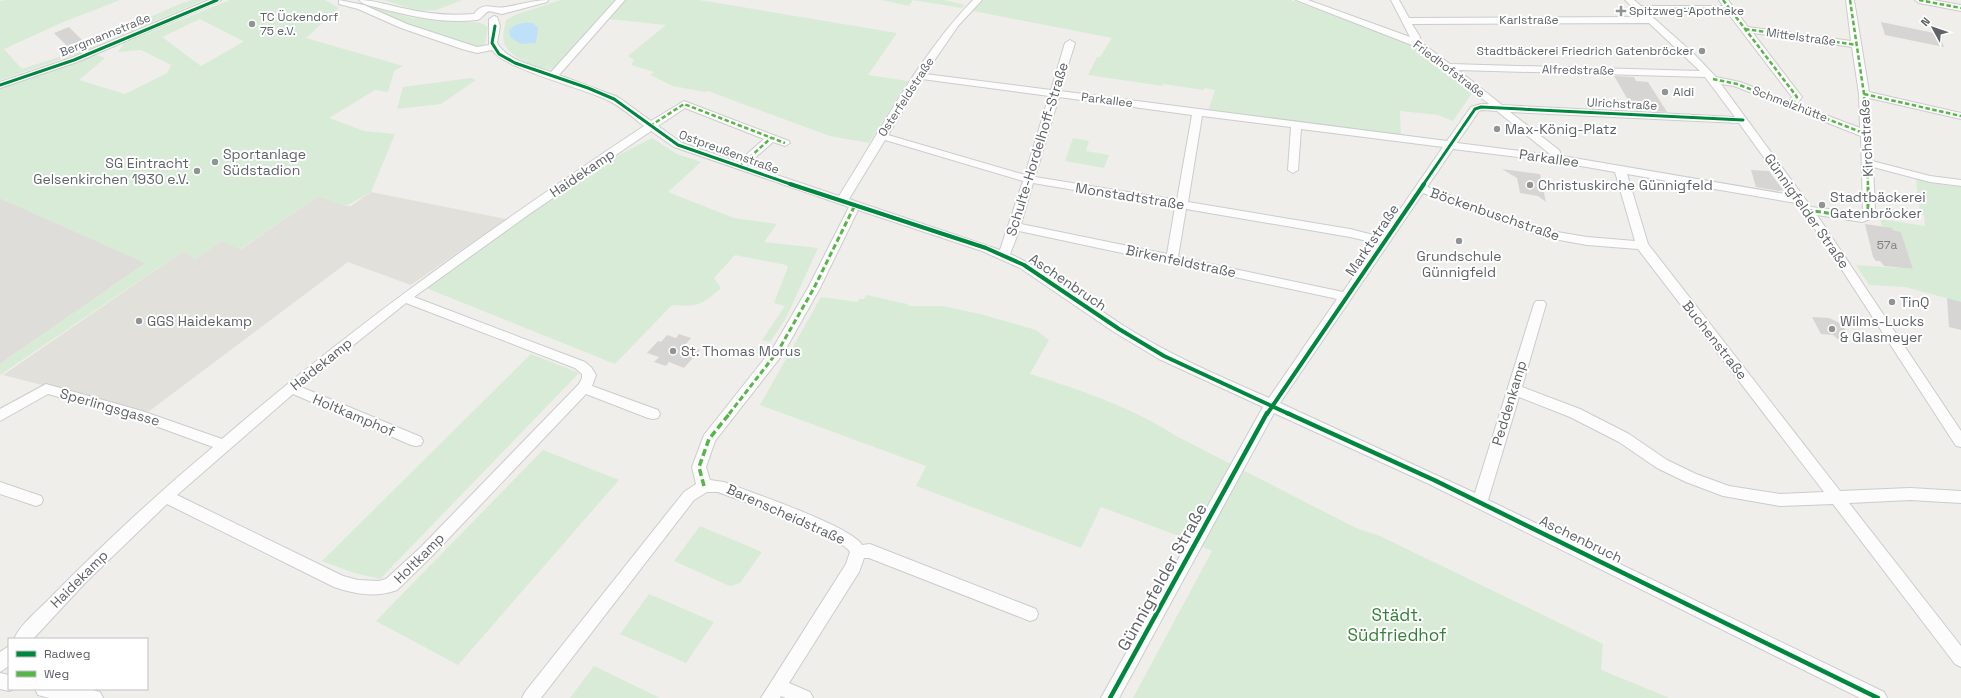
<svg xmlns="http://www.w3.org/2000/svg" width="1961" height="698" font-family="'Space Grotesk',sans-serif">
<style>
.industrial{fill:#dfddda}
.education{fill:#e2e0da}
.green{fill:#d8ebd6;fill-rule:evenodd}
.water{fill:#bfe0f9}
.building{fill:#d6d5d3}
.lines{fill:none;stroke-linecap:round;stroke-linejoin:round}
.minor-casing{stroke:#cbcccc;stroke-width:2}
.minor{fill:#fdfcfc;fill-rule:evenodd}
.quiet-far2{stroke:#58b549;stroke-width:2.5;stroke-dasharray:4.5 2.5;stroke-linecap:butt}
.quiet-far1{stroke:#58b549;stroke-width:3;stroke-dasharray:5.5 3;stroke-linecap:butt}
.quiet{stroke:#58b549;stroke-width:3.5;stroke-dasharray:7 3.5;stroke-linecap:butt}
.cycleway-far2-casing{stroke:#fff;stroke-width:5}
.cycleway-far1-casing{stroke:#fff;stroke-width:6}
.cycleway-casing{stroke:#fff;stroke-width:7}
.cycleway-far2{stroke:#00873e;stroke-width:3}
.cycleway-far1{stroke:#00873e;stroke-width:4}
.cycleway{stroke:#00873e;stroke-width:4.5}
.poi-dot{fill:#919496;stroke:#fff;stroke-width:1.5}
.labels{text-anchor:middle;stroke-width:4;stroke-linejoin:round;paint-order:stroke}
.far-poi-label{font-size:12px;fill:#5f6368;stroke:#fff;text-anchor:start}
.far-street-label{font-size:12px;fill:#5f6368;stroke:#fff}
.number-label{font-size:12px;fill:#7e8184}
.poi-label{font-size:14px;fill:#5f6368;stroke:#fff;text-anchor:start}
.street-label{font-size:14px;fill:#5f6368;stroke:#fff}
.near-street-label{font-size:17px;fill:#5f6368;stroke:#fff}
.near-park-label{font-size:17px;fill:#348238;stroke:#fff}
</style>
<rect width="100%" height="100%" fill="#efeeea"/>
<path class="industrial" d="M0,198l146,65 -146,101z"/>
<path class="education" d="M371,192l135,27 -95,66 -63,-23 -200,150 -145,-37 180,-124 12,8 26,-18 20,8 77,-53 28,10h5z"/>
<path class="green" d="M6,0h114l-59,23 -57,26 18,20 37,-12 123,-54 10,-3h12l-122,52 -82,28v-79z
M230,0h95l14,8 -33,30 97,28 -9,5 -6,21 -13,-2 -46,28 35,13 31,3 -24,58 -25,14 -28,-10 -78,53 -19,-8 -26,18 -12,-8 -183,124v-11l145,-101 -145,-65v-110l95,-34 10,4 -26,22 46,14 42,-21 4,-8 -30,-15 -23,2 6,-9zM200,19l43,22v1l-42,24 -39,-29z
M383,0h80l-27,10 -17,1z
M561,0h56l-62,69c-14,2 -48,-12 -51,-27 -2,-7 1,-15 2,-22l9,-5z
M626,0h73l198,33 -29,42 40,6 -39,62 -39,-7 -122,-45 -3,1 -32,-6 -23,-11 4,-3 -23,-7 3,-5 -6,-4 38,-31 -57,-6z
M882,0h62l21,5 -3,3 -49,-8 -4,6z
M984,0h307l121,44 60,49 -19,28 -15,-6 -38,-4 1,25 -193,-25 7,-21 -10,-2 -1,2 -41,-6v2l-75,-11 9,-18h3l12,-19 -139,-27z
M359,3l54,15 68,5 7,4 -3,17 -7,4 -67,-22z
M471,78l5,2 -35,24 -44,5 6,-22z
M652,138l25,16 24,8 -33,30 66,26 43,6 -13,18 54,6 -32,70 -16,24 -8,-2 23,-34 -11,-3 14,-36 -2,-2 -51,-10 -21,23 7,10c-19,17 -23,19 -49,17l-57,59 -189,-76 60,-44 123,-84z
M1073,138l16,3 -3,10 23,4 -5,13 -39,-7z
M1916,179l21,5 24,3v115l-56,-15 -36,-2 -13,-20 57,4 -12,-37 -19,-6 -2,-7 45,7 -1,-11 -4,-1z
M866,295l41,9 2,2h34l37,8 56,16 13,10 -19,34c48,15 104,34 146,62l180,92 24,8 223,108 -2,26 69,28h-537l79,-147 -33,-15 -78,-29 -20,41 -165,-62 10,-20 -166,-61 61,-108 37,5 1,-3h5z
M531,354l48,19 -199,206 -26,-6 -32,-12z
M543,450l76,30 -161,185 -82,-44z
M700,526l62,26 -22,31 -10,3 -56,-25z
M649,594l65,28 -28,41 -66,-29z
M594,666l66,32h-90z"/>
<path class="water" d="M533,23l5,5 -2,15 -15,1 -10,-6 -2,-7c5,-8 16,-9 24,-8z"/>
<path class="building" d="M1881,22l58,12 5,13 -59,-12z
M69,27l13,13 -15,6 -13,-13z
M1614,76l20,1 2,4 12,1 19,30 -33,-2z
M1502,169l38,5 6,28 -8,-6 -18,-3 -3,-15z
M1751,170l18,1 14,19 -4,1 -23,-4z
M1865,224l27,4 1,2 8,2 12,37 -29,-3 -4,-5h-4l-3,-4z
M1947,298l14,4v28l-12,-3z
M1812,317l17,1 9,4 8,8v5l-7,5 -6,-5 -12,-1z
M679,334l12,4 -6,7 15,5 -16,18 -15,-6 -3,4 -12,-4 5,-5 -12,-4 11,-12 3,1 6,-7 9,3z"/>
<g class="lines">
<g class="minor-casing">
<path id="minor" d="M209,0h12l-144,62 -77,26v-6l71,-24z
M339,0l25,5 43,19 70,23 12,-2v-26l5,-3 3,1 3,9 -3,17c11,18 35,22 54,29l65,-72h9l-66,75 59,22 33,24 33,-20 105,40 1,2 -5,3 -12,-4 -26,23 92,31c42,-66 79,-139 134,-196h9l-24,26 -33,48 126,16 14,-47 5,-3 5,3 -15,48 387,50 24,-34 10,-3h8l-72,-57 -121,-47h12l102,37 -19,-37h8l10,18 234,-1 -18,-17h9l7,6h82l-4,-6h9l20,27 103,14 -5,-41h8l15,92 92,21v6l-92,-21 3,63 58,15 31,4v6l-31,-4 -57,-15 2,43 -3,8 -10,4 -45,-7 144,216v16l-5,-1 -134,-207 -26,-36 -169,-29 21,70 192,247 70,-3 51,3v12l-51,-3 -61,3 112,143v21l-6,-3 -122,-160 -53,2 -57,-10 -37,-14 -29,-14 -38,-26 -49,-25 -51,-20 -31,103 396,192 3,6h-27l-431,-214 -155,-71 -155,285h-18l162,-291 -104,-48 -45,-27 -94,-64 -38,-17 -124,-41 -38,78 -37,66 -68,87 -9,26 4,13 14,2c26,10 127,44 138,63l8,-1 5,2 161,63 2,5 -2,5 -6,2 -161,-63h-5l-5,14 -70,111 21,9 3,6h-27l-5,-2 -1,2h-19l85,-134 4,-12c-9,-16 -109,-51 -132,-60h-11l-13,8 -153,198h-19l3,-6 159,-200 12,-8 -4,-17 12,-32 69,-87 35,-60 41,-81 -175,-60 -23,-16 -123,84 -114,82 171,65 6,5 5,8 -4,11 66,24 2,4 -2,4 -5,1 -5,-1 -62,-24 -156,164 -33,32c-22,8 -42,4 -63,-3l-167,-83 -81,78 -53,57h-19c7,-16 26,-30 38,-43 51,-52 105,-102 161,-149l-74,-27 -91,-26 -48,27v-12l46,-25 96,27 80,28c133,-115 276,-216 422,-313 -11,-8 -22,-19 -35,-25 -25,-13 -105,-32 -117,-51l-15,3 -15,-4 -61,-21 -43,-19 -19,-5zM1647,12h80l65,85 -3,4 -49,-19 -24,-5 -22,-23zM1649,23l51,48 -250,-7 -31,-23 1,-4 -8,-13zM1753,33l99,14 7,47 1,34 -63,-24 5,-7zM1458,70l247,7 30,40 -233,-12zM922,79l127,17 -24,79 -137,-40zM1721,84l13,2 127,50 2,77 -52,-6zM1059,97l133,18 -15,85 -142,-23zM685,108l79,31 -26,23 -56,-19 -24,-17zM1482,110l15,1 54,44 -94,-12 22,-32zM1510,112l229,11 52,72 -229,-39 -3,-6zM1202,116l89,11 -3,43 5,3 5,-3 3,-41 142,18 -62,90 -31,-8 -162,-27zM885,140l138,41 -23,69 -151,-51zM1453,149l105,13 57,10 20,69 -48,-4 -42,-7 -118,-43zM1033,183l142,24 -8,47 -146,-30zM1423,193l120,44 44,8 51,4 186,243 -44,2 -51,-8 -33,-12 -29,-14 -38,-26 -49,-25 -58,-22 24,-83 -2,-3h-8l-2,3 -59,189 -195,-90zM1186,209l164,28 26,6 -33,49 -165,-35zM1019,231l314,67 4,1 -68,99c-50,-22 -99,-43 -145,-72 -38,-24 -73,-54 -114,-72zM406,303l169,65 7,6v4l-3,6 -159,164 -34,31 -7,2 -21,-1 -15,-4 -166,-81 116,-101 118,51 5,1 5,-1 2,-4 -2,-4 -120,-50z
M359,0c16,0 31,6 48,9 22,5 44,7 67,5 10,-14 20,-4 31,-7 15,-2 28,-7 43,-7l-1,2 -45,12 -13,-3c-5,2 -7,8 -12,9 -33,4 -67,-4 -98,-12 -7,-2 -16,-3 -20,-8z
M1915,0h18l28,5v6l-42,-8z
M0,482l41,14 2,4 -2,4 -5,2 -36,-12z
M9,646v20l-9,6v-20z
M0,673l9,2v14h5l-5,2 -9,-2z
M35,689h54l11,3 3,6h-54l-11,-3z"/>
</g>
<use href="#minor" class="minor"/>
<path class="quiet-far2" d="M1723,0l74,97 -5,7
M1850,0l14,94 4,91
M1919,0l42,8
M1639,9h90
M1745,29l112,16
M1713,79l24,5 129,50
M1864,94l97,22
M650,126l34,-22 101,39
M739,167l32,-29"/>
<path class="quiet-far1" d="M1807,210l55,8 6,-3v-31
M729,414l49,-63 36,-63 41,-83"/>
<path class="quiet" d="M704,486l-5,-19 10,-28 21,-26"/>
<g class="cycleway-far2-casing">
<path id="cycleway-far2" d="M495,26l-3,17 7,11 16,9 73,25 26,11 64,46 115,40
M0,85l74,-25 143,-60
M1423,185l52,-76 6,-2 262,13"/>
</g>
<g class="cycleway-far1-casing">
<path id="cycleway-far1" d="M790,184l196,64 38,17 95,64 45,27 125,58
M1267,414l157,-230"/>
</g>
<g class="cycleway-casing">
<path id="cycleway" d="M1287,413l147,67 444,218
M1110,698l157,-285"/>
</g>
<use href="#cycleway-far2" class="cycleway-far2"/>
<use href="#cycleway-far1" class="cycleway-far1"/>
<use href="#cycleway" class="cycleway"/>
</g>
<g class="poi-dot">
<path d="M1619 5h4v4h4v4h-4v4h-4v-4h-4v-4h4z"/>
<circle cx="252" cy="24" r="4"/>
<circle cx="1702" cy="51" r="4"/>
<circle cx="1665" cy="92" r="4"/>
<circle cx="1497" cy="129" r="4"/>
<circle cx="215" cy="162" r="4"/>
<circle cx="197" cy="171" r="4"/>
<circle cx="1530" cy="185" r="4"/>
<circle cx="1822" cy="205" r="4"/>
<circle cx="1459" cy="241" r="4"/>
<circle cx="1892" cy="302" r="4"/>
<circle cx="139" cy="321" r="4"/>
<circle cx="1832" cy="329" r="4"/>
<circle cx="673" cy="351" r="4"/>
</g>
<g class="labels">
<g class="far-poi-label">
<text x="1629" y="15">Spitzweg-Apotheke</text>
<text x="260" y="21">TC Ückendorf<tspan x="260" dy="14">75 e.V.</tspan></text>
<text x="1694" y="55" text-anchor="end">Stadtbäckerei Friedrich Gatenbröcker</text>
<text x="1673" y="96">Aldi</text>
</g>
<g class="far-street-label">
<text x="1529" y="24">Karlstraße</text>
<text transform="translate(105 35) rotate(-22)" y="4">Bergmannstraße</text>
<text transform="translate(1801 37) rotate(8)" y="4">Mittelstraße</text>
<text transform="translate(1449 69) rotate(37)" y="4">Friedhofstraße</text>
<text transform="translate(1578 70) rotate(1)" y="4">Alfredstraße</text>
<text transform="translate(906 97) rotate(-57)" y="4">Osterfeldstraße</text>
<text transform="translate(1107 100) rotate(7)" y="4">Parkallee</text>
<text transform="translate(1622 104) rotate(3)" y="4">Ulrichstraße</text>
<text transform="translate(1790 104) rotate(21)" y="4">Schmelzhütte</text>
<text transform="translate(729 152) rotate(20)" y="4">Ostpreußenstraße</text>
</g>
<g class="number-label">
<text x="1887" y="249">57a</text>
</g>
<g class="poi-label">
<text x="1505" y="134">Max-König-Platz</text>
<text x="223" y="159">Sportanlage<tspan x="223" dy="16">Südstadion</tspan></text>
<text x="189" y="168" text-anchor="end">SG Eintracht<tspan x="189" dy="16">Gelsenkirchen 1930 e.V.</tspan></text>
<text x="1538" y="190">Christuskirche Günnigfeld</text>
<text x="1830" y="202">Stadtbäckerei<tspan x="1830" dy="16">Gatenbröcker</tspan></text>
<text x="1459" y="261" text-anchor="middle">Grundschule<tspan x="1459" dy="16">Günnigfeld</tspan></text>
<text x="1900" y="307">TinQ</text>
<text x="147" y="326">GGS Haidekamp</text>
<text x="1840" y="326">Wilms-Lucks<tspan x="1840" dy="16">&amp; Glasmeyer</tspan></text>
<text x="681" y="356">St. Thomas Morus</text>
</g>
<g class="street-label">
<text transform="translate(1866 138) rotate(-93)" y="5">Kirchstraße</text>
<text transform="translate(1037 149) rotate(-73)" y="5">Schulte-Hordelhoff-Straße</text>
<text transform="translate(1549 158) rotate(8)" y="5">Parkallee</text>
<text transform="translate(582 173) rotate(-34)" y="5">Haidekamp</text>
<text transform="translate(1130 196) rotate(9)" y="5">Monstadtstraße</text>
<text transform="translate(1807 211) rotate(55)" y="5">Günnigfelder Straße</text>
<text transform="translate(1495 214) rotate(19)" y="5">Böckenbuschstraße</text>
<text transform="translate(1372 240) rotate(-56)" y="5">Marktstraße</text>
<text transform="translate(1181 261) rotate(12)" y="5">Birkenfeldstraße</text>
<text transform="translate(1068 282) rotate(34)" y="5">Aschenbruch</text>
<text transform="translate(1715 340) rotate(52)" y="5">Buchenstraße</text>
<text transform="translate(321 364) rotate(-39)" y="5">Haidekamp</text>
<text transform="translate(1509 403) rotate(-73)" y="5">Peddenkamp</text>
<text transform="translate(110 407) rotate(16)" y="5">Sperlingsgasse</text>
<text transform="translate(354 415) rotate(23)" y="5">Holtkamphof</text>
<text transform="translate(786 514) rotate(24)" y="5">Barenscheidstraße</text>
<text transform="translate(1581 539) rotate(26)" y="5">Aschenbruch</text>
<text transform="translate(419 558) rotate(-45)" y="5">Holtkamp</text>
<text transform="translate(79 579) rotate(-45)" y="5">Haidekamp</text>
</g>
<g class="near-street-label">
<text transform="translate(1162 577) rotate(-61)" y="6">Günnigfelder Straße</text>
</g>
<g class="near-park-label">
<text x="1397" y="621">Städt.<tspan x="1397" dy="20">Südfriedhof</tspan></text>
</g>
</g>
<rect x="8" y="638" width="140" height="52" fill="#ffffff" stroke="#bfc1c3"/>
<rect x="16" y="651" width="20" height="6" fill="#00873e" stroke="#bfc1c3"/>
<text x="44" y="658" font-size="12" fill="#5f6368">Radweg</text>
<rect x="16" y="671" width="20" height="6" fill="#58b549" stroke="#bfc1c3"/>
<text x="44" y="678" font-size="12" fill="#5f6368">Weg</text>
<g transform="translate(1933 28) rotate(310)" stroke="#ffffff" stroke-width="3" paint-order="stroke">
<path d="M0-3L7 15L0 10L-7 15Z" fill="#5f6368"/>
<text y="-6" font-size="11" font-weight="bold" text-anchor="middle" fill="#5f6368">N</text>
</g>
</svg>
